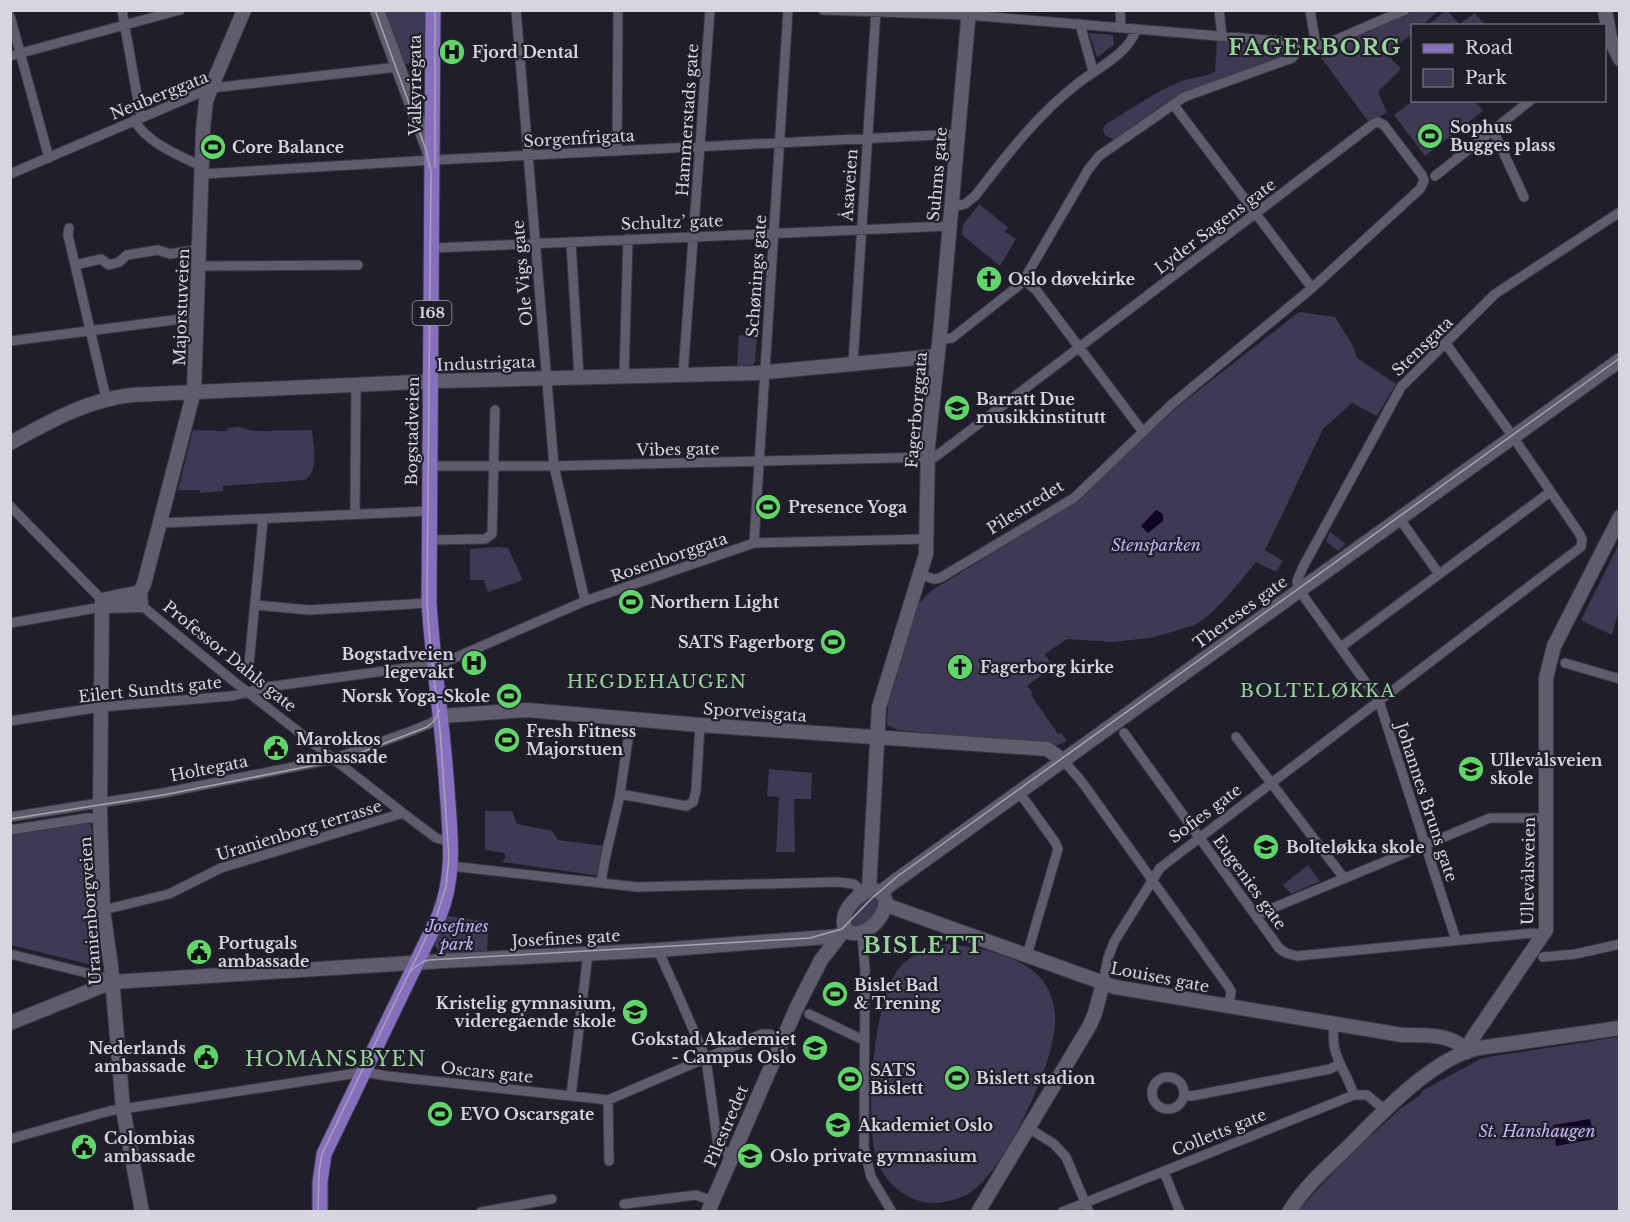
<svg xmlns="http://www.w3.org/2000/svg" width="1630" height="1222" font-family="'Libre Baskerville',serif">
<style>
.green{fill:#3f3953}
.water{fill:#110526}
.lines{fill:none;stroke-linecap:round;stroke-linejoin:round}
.street-casing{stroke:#3c3945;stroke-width:11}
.secondary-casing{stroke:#3c3945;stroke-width:16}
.primary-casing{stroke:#3c3945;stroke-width:17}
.street{stroke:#605c6d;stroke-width:9}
.secondary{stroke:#605c6d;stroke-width:14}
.primary{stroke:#876fc0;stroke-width:15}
.tram{stroke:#a7a4af;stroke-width:1.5}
.labels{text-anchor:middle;stroke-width:4.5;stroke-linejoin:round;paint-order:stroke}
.shield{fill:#211e2c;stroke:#a09ea9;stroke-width:1.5}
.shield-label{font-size:15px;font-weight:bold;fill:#d7d5df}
.poi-label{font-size:16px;font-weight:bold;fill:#d7d5df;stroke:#211e2c;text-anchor:start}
.street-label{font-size:16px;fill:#d7d5df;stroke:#211e2c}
.park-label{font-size:16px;font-style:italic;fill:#c5b5f9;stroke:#211e2c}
.neighbourhood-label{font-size:18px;letter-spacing:1.5px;fill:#99d49a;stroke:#211e2c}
.quarter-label{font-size:20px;letter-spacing:1.5px;fill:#99d49a;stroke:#211e2c}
.district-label{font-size:22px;font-weight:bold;letter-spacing:1.5px;fill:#99d49a;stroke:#211e2c}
</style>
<rect width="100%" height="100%" fill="#211e2c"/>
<path class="green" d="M382,11h47l-3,50 -21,3 -17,-46 -4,-3z
M1414,11h24l-15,14 -11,1v8l-25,20 14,15 -23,23 9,21 -19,8 -51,-69 46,-18z
M1446,11h2l12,14h-33z
M1475,13l10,12h-22l-2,-2z
M1089,33l24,2 1,10 -17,12z
M1217,40l68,6 3,7 -102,40 -28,15 -44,32 -9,-5 -2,-6 3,-5c24,-14 47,-31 73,-42 11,-5 23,-4 36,-10z
M1414,100l61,1 8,10 -58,45 -31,-41z
M979,204l29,23 -3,5 11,7 -16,27 -38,-31 1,-10z
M1299,312l36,5 18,29 4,12 39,26 -19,32 -25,-13 -29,26 -58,121 18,11 -7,11 -20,-10 -30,36 -18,18 -13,9 -44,13 -40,4 -44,-3 -22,15 8,13 -26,19 6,7 -2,2 27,39 3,-1 6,8 -9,4 -160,-15 -11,-5 1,-22 3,-13 28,-87 12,-12 141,-87 104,-96z
M739,335l18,2 -2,24 -2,4 -16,1z
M239,427l14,4 59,-1c1,14 8,43 -8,50l-81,6v5l-23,2v-3h-22l15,-60 34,1 1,-3z
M1330,532l16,12 -8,7 -12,-10z
M1619,544v66l-7,25 -31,-15z
M497,547l11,1 15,32 -35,12 -4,-12h-14v-31z
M769,769l43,4 -1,26h-17l1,53h-19l3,-55 -12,-1z
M485,811h27l5,13 35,7 6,9 47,6 -5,30 -98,-14 4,-5 -2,-4 -19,-3z
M86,822l4,1 2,7 3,72 6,50 -5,14 -85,-21v-110z
M1308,865l12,16 -29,13 -8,-9z
M871,896l8,2c1,14 -8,21 -19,29l-9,-1c-1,-15 8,-22 20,-30z
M448,916l41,6 -2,29 -47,3 -6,-10z
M949,944c31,4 74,11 94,37 9,12 13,28 12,43 -2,42 -47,138 -80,165 -10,8 -25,13 -38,14 -28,1 -53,-19 -61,-46 -11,-38 -3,-149 19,-183 12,-19 32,-27 54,-30z
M1619,1037v174l-323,1 74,-78 2,1 28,-26 19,-13 3,-5 60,-33z"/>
<path class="water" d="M1156,510l7,4v7l-15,12 -7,-7z
M1590,1119l4,20 -38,7 -3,-21z"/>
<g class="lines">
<g class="street-casing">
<path id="street" d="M122,10l19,108
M516,10l38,456 31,135
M823,10l145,5 322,27 6,6v5l-4,5 -108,39 -85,59 -11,14 -66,113 -70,55 -13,2
M1120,10l1,17
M1219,10l3,26
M1310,10l5,30 3,5 8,-1 79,-34
M10,16l39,142
M1080,24l13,47
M10,56l170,-46
M1173,104l139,184
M134,120c14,24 45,35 69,47
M1493,130l31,67
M617,151l1,-141
M10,174l201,-86 187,-21
M202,174l232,-14 523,-26
M1435,176l96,-76
M952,207l13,-3 10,-8c31,-40 62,-81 102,-112 19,-15 53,-31 59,-55
M69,228l-1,7 38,163
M571,242l8,135
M433,248l516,-22
M75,265l26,-6 8,6 10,-3 8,-7 31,-5 12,4 30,-5
M199,266l159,-1
M1024,280l12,10 107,142
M10,341l187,-24
M853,363l23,-353
M683,374l27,-364
M624,376l4,-137
M430,466h124l381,-9 438,-333 5,-2 6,3 38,50 2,6 -4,8 -108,99 -141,117 -97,93 -134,80 -6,1 -16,-5
M10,506l92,94
M355,514l1,-128
M1399,518l40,56
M162,523l268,-12
M429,540l56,-1 7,-5 3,-124
M754,543l34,-533
M141,605l91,75 171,133 33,25 15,4
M256,605l53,5 120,-7
M10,623l92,-16
M1341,647l209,-155
M1565,663l55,16
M249,664l14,-144
M631,719l-11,75 66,12 7,-4 3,-11 4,-66
M10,721l91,-14 131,-11 35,-9 176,-24 142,-62 169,-58 172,-4
M1124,733l155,215 7,5 11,3 237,-23 9,3
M1236,737l108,141
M1063,760l19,22 146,204 3,5 -2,16
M1019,792l36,50 3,7 -31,106
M10,817l153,-24 170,-34 73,-26 25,-10 10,-7
M10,830l77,-12h13
M451,866l186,21 201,-5 16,2 9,9
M601,883c4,-30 13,-59 19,-89
M103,910l66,-16 52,-26 182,-55
M1256,915l234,-97h56
M862,934l3,36 -1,177 7,30 21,35
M1456,940l-77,-239 -80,-111 -2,-9 6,-14 98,-180 94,-93 125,-82
M658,950l13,29
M10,954l89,22 13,6
M1543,957l33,-3 44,-10
M673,983l33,76 12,87 2,3 12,6
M1103,983l5,-25 6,-16 46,-74 421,-321 1,-8 -3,-6 -70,-102 -63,-87
M809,1014l50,24h6
M1334,1024c-4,34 10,41 20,71
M1152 1093a16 16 0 1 1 32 0a16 16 0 1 1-32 0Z
M1184,1095l8,1 138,-27 9,-5
M571,1096l17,-143
M608,1100l1,61
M1027,1127l27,17 12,13 23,55
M10,1139l99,-28 255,-39 23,4 221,24 154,-66h7l13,5
M1164,1172l16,40
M624,1204l72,-9 17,6
M481,1212l71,-13
M1062,1212l292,-117h13l18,15"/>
</g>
<g class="secondary-casing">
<path id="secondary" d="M377,10l54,146
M1605,10l5,28 10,21
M10,443c39,-21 77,-43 121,-48l308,-14 318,-8 180,-17
M140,592l-38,8 -2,212 3,98 8,56 12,143 19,103
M104,606l37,-1 -1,-13 4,-8 50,-193 9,-262 3,-28 5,-13 33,-78
M441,716l86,-6 173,15 347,24 16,11
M869,890l10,-183 47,-153 2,-108 13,-122 28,-314
M869,890c36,-1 5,52 -21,42 -13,-15 7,-36 21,-42z
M881,892l13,-10 726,-522
M886,905l229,82 287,48c20,0 52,-2 65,17
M10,1023l102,-41 331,-21 215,-11 181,-14
M1467,1052l5,-13 74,-109v-252l8,-32 66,-129
M708,1212l88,-203 25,-49 24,-31
M978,1212l112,-187 5,-12 8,-30
M1289,1212c15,-25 38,-45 59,-65 33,-33 84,-89 131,-99l141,-20"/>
</g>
<g class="primary-casing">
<path id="primary" d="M320,1212v-30l4,-28 115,-238c17,-42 11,-83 8,-126 -4,-63 -14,-125 -18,-187l4,-593"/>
</g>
<use href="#street" class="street"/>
<use href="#secondary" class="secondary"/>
<use href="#primary" class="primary"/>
<path class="tram" d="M435,10v157
M10,819l153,-24 163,-32 23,-6 78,-30 7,-6 6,-11
M409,972l13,-10 7,-2 381,-22 32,-9 29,-30 27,-23 722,-518
M318,1212l1,-41 3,-17 115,-239 9,-28 3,-30 -9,-127 -10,-86 -3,-41 4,-432 -5,-21 -51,-140"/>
</g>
<defs>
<g id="hospital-disc" transform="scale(1.35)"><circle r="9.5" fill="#61d56a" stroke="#211e2c"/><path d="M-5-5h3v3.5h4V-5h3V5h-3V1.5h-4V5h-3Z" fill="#111"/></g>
<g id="stadium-disc" transform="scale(1.35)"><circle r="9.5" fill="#61d56a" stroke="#211e2c"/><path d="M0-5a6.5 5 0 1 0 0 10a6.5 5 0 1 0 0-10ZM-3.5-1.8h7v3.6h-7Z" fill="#111"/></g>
<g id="church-disc" transform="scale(1.35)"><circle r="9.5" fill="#61d56a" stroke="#211e2c"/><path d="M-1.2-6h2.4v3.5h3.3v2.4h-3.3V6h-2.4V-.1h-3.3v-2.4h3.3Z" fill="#111"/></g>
<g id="school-disc" transform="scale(1.35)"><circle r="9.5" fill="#61d56a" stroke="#211e2c"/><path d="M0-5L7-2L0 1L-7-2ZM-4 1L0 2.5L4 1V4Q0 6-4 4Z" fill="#111"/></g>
<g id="civic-disc" transform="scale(1.35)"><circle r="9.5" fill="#61d56a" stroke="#211e2c"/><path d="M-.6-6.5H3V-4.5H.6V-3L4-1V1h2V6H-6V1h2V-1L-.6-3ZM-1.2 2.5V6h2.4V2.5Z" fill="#111"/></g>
<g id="university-disc" transform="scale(1.35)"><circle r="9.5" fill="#61d56a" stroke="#211e2c"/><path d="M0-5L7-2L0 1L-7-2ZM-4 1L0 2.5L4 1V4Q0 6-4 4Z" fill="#111"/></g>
</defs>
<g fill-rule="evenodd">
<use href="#hospital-disc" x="452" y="52"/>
<use href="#stadium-disc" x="1430" y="136"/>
<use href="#stadium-disc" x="213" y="147"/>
<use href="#church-disc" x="989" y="279"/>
<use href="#school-disc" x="957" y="408"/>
<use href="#stadium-disc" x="768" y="507"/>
<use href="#stadium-disc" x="631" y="602"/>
<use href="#stadium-disc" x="833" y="642"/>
<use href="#hospital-disc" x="474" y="663"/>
<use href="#church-disc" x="960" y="667"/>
<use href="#stadium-disc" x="509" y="696"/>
<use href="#stadium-disc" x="507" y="740"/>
<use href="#civic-disc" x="276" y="748"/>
<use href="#school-disc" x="1471" y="769"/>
<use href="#school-disc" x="1266" y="847"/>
<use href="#civic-disc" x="199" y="952"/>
<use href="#stadium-disc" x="835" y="994"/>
<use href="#school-disc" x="635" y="1012"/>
<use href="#university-disc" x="815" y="1048"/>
<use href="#civic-disc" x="206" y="1057"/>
<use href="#stadium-disc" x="957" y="1078"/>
<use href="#stadium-disc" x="850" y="1079"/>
<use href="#stadium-disc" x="440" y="1114"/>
<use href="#school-disc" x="838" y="1125"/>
<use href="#civic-disc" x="84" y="1147"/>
<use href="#school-disc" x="750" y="1156"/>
</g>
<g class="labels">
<rect class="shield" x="412.5" y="301" width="39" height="24" rx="4.5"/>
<g class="shield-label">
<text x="432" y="318">168</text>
</g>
<g class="poi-label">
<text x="472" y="58">Fjord Dental</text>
<text x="1450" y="133">Sophus<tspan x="1450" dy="18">Bugges plass</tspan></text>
<text x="232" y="153">Core Balance</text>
<text x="1008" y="285">Oslo døvekirke</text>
<text x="976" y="405">Barratt Due<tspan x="976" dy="18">musikkinstitutt</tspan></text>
<text x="788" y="513">Presence Yoga</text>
<text x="650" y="608">Northern Light</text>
<text x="814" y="648" text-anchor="end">SATS Fagerborg</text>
<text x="454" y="660" text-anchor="end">Bogstadveien<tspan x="454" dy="18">legevakt</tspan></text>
<text x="980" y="673">Fagerborg kirke</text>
<text x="490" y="702" text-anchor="end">Norsk Yoga-Skole</text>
<text x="526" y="737">Fresh Fitness<tspan x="526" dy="18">Majorstuen</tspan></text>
<text x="296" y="745">Marokkos<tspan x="296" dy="18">ambassade</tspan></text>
<text x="1490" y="766">Ullevålsveien<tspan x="1490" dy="18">skole</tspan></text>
<text x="1286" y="853">Bolteløkka skole</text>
<text x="218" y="949">Portugals<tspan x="218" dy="18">ambassade</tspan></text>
<text x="854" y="991">Bislet Bad<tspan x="854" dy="18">&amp; Trening</tspan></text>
<text x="616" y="1009" text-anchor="end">Kristelig gymnasium,<tspan x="616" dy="18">videregående skole</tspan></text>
<text x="796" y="1045" text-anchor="end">Gokstad Akademiet<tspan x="796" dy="18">- Campus Oslo</tspan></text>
<text x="186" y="1054" text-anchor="end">Nederlands<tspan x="186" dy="18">ambassade</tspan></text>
<text x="870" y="1076">SATS<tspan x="870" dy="18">Bislett</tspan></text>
<text x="976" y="1084">Bislett stadion</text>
<text x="460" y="1120">EVO Oscarsgate</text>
<text x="858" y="1131">Akademiet Oslo</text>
<text x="104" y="1144">Colombias<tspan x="104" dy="18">ambassade</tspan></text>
<text x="770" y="1162">Oslo private gymnasium</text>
</g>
<g class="street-label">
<text transform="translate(415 85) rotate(-90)" y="6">Valkyriegata</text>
<text transform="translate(159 95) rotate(-22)" y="6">Neuberggata</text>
<text transform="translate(687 120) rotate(-86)" y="6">Hammerstads gate</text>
<text transform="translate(579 138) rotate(-3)" y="6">Sorgenfrigata</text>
<text transform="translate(937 174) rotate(-85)" y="6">Suhms gate</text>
<text transform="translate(849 185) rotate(-86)" y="6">Åsaveien</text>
<text transform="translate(672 222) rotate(-2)" y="6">Schultz’ gate</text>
<text transform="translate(1215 226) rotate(-37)" y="6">Lyder Sagens gate</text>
<text transform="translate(522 273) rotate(-95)" y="6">Ole Vigs gate</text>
<text transform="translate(756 276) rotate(-86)" y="6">Schønings gate</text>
<text transform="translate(181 307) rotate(-88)" y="6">Majorstuveien</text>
<text transform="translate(1422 346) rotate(-44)" y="6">Stensgata</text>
<text transform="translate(486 363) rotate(-2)" y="6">Industrigata</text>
<text transform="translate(916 410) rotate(-85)" y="6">Fagerborggata</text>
<text transform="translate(412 431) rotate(-89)" y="6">Bogstadveien</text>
<text transform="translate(678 449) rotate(-1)" y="6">Vibes gate</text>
<text transform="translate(1025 507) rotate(-32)" y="6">Pilestredet</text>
<text transform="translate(669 557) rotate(-19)" y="6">Rosenborggata</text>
<text transform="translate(1240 612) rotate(-36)" y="6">Thereses gate</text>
<text transform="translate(230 656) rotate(39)" y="6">Professor Dahls gate</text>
<text transform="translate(150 689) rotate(-6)" y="6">Eilert Sundts gate</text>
<text transform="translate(755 712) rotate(4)" y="6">Sporveisgata</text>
<text transform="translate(209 768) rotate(-11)" y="6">Holtegata</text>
<text transform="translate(1427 802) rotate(72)" y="6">Johannes Bruns gate</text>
<text transform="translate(1205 813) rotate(-37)" y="6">Sofies gate</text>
<text transform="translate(299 830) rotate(-17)" y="6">Uranienborg terrasse</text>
<text transform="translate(1528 871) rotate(-89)" y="6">Ullevålsveien</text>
<text transform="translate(1250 882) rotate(54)" y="6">Eugenies gate</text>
<text transform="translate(90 911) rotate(-94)" y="6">Uranienborgveien</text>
<text transform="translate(566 938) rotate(-3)" y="6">Josefines gate</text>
<text transform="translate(1160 977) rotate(11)" y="6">Louises gate</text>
<text transform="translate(487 1072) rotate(6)" y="6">Oscars gate</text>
<text transform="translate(726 1126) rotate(-67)" y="6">Pilestredet</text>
<text transform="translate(1219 1132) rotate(-22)" y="6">Colletts gate</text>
</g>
<g class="park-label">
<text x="1156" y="551">Stensparken</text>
<text x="457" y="932">Josefines<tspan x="457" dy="18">park</tspan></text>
<text x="1537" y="1137">St. Hanshaugen</text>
</g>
<g class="neighbourhood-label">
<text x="657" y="688">HEGDEHAUGEN</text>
<text x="1318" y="697">BOLTELØKKA</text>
</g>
<g class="quarter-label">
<text x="336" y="1066">HOMANSBYEN</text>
</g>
<g class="district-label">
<text x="1315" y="55">FAGERBORG</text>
<text x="924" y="953">BISLETT</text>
</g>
</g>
<rect width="1630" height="1222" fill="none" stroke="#d7d5df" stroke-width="24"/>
<rect x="1411" y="24" width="195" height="78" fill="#211e2c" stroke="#6a6774" stroke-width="1.5"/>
<rect x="1423" y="44" width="30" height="9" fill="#876fc0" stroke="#6a6774" stroke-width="1.5"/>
<text x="1465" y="54" font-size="18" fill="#d7d5df">Road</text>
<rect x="1423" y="69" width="30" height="18" fill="#3f3953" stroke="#6a6774" stroke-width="1.5"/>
<text x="1465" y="84" font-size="18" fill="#d7d5df">Park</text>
</svg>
